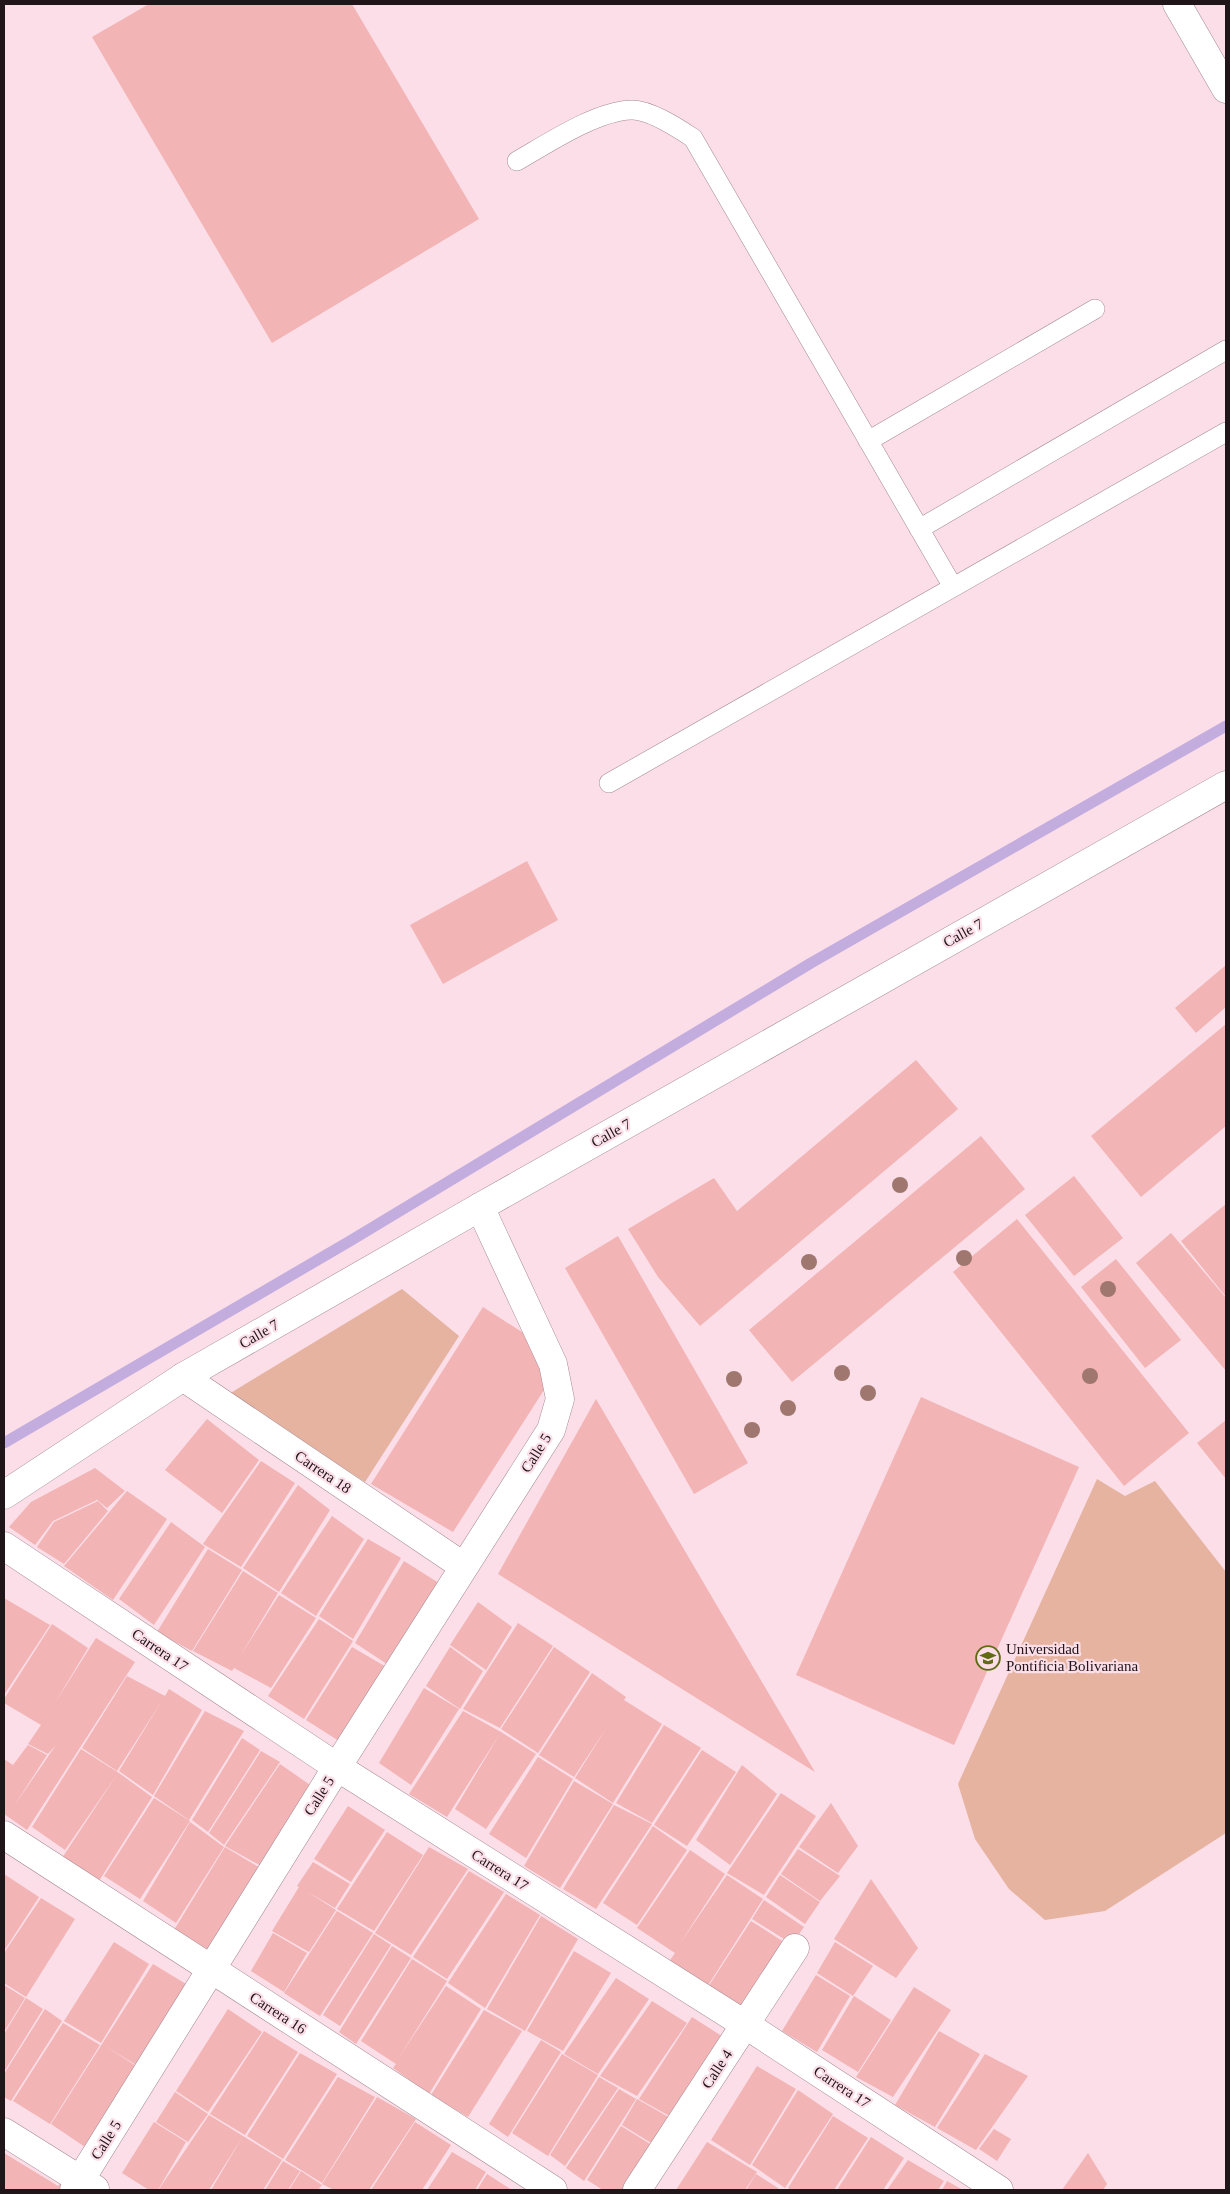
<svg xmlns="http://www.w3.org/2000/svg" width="1230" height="2194" font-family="'Times New Roman',serif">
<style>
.green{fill:#e5b39f}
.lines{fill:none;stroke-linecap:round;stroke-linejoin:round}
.stream{stroke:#c3adde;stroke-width:11}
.building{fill:#f2b4b4}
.service-casing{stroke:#a38892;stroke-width:20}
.minor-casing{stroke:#a38892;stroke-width:29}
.tertiary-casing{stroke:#a38892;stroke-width:29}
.trunk-casing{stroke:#a38892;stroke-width:29}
.service{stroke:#fff;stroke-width:19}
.minor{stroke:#fff;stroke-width:28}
.tertiary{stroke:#fff;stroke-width:28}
.trunk{stroke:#fff;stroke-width:28}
.tree{fill:#9f776e}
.labels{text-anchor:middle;stroke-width:4.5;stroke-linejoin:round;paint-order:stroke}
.street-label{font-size:15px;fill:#20161a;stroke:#fbdee8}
.poi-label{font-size:15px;fill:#20161a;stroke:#fbdee8;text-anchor:start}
</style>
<rect width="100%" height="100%" fill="#fbdee8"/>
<path class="green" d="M402,1289l57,47 -94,146 -136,-88z
M1097,1479l28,17 30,-15 71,91v261l-121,78 -60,9 -36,-31 -34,-50 -17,-55z"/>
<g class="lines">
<path class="stream" d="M4,1443l346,-202 461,-278 415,-237"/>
</g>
<path class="building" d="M149,4h203l127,215 -207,124 -180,-306z
M527,861l31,59 -115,64 -33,-59z
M1226,965v42l-30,26 -21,-25z
M1226,1024v102l-85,71 -50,-61z
M916,1060l42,49 -258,217 -42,-49 -30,-48 86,-51 23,33z
M981,1136l44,53 -233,193 -43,-52z
M1074,1176l49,62 -49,38 -49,-61z
M1226,1204v93l-45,-56z
M1017,1219l172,214 -65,53 -171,-214z
M1171,1233l55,65v73l-90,-108z
M618,1236l130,227 -54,31 -129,-226z
M1116,1259l65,81 -36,28 -64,-81z
M483,1307l45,29 23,43 -98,153 -82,-48z
M921,1397l158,70 -125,278 -158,-70z
M596,1399l120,205 99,168 -317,-198z
M207,1419l52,41 -37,53 -57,-43z
M1226,1420v59l-29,-36z
M261,1461l34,22 -54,84 -38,-23z
M95,1468l30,23 -18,17 -12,-10 2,2 -44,21 -18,24 -26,-18 22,-25z
M298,1485l32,25 -51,82 -36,-24z
M127,1491l40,28 -54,81 -49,-34z
M98,1501l10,10 -44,53 -27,-17 17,-25z
M332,1516l32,23 -48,77 -35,-23z
M171,1522l34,25 -51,78 -35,-26z
M368,1539l33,19 -48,81 -34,-23z
M208,1549l34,21 -50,81 -35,-19z
M404,1561l38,24 -52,81 -35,-23z
M243,1571l35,22 -39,65 40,-63 37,23 -45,70 -37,-20 -2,3 -39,-20z
M4,1598l46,27 -46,70z
M478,1602l34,25 -26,43 -36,-25z
M319,1619l34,22 -49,78 -36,-23z
M518,1623l35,23 -53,82 -37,-19z
M52,1624l36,24 -35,58 43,-68 39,24 -108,168 -23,-16v-55l9,6 15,-20 19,10 -33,51 42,-61 -8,9 -20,-10 13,-19 -37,-22v-4z
M352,1647l36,21 -49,73 -33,-21z
M450,1647l33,24 -23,38 -34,-23z
M554,1647l36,25 -52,81 -37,-24z
M592,1673l34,24 -2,3 38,24 -49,79 -38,-25 32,-51 -33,50 -35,-22z
M127,1676l38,20 4,-7 33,21 -49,85 -34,-24 44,-72 -46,72 -35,-23z
M424,1688l35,21 -48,76 -32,-22z
M205,1711l39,20 -55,89 -35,-24z
M463,1711l38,21 -54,85 -38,-23z
M664,1725l37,23 -49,75 -36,-20z
M501,1732l35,22 -50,75 -31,-20z
M242,1738l18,12 -52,82 -16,-12z
M81,1749l38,24 33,24 -53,84 -37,-23 56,-85 -53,77 -33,-23z
M702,1750l34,22 -49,74 -33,-21z
M261,1751l19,11 -56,83 -15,-12z
M538,1757l35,22 -47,79 -37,-24z
M280,1764l33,23 -50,80 -38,-21z
M742,1765l35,29 -47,71 -34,-25z
M574,1781l39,23 -53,84 -36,-22z
M781,1793l35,23 -52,79 -37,-22z
M154,1798l36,23 -50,78 -36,-23z
M831,1803l27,43 -20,27 -39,-26z
M614,1805l38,19 -56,85 -33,-20z
M348,1806l37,24 -34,52 -37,-23z
M190,1822l34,25 -48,76 -33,-22z
M653,1826l34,24 -50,75 -34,-22z
M387,1832l36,23 -49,76 -37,-22z
M225,1847l37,22 -52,83 -36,-22z
M429,1847l39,22 -57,86 -36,-22z
M798,1849l42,27 -20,25 -39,-27z
M690,1850l35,24 -46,71 48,-70 36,24 -56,88 -39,-24 7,-10 -38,-25z
M313,1862l37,22 -15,24 -29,-17 30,19 -27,42 -37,-21 27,-44 -2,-1z
M469,1871l35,21 -57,87 -34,-22z
M4,1874l35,23 -35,54z
M780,1875l40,27 -15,22 -39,-27z
M871,1879l47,69 -22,30 -62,-39z
M506,1894l34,21 -55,93 -37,-25z
M41,1898l34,21 -49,78 -22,-14v-30z
M764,1900l40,27 -12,17 -40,-25z
M337,1911l36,22 -53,83 -36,-23z
M541,1916l37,23 -53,92 -38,-22z
M751,1921l39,25 -42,67 -40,-26z
M273,1933l34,20 -23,39 -33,-21z
M374,1934l17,11 -51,81 -17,-11z
M114,1942l35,22 -48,79 -37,-22z
M835,1942l38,24 -20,30 -36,-23z
M392,1946l19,12 -55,86 -17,-12z
M574,1951l37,22 -48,78 -36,-20z
M412,1959l35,22 -49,78 48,-73 35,23 -52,85 -36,-26 3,-4 -35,-23z
M153,1964l38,23 -53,79 -33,-20 33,21 -50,82 -37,-25z
M816,1975l34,21 -33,56 -35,-21z
M616,1978l33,21 -51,75 -34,-20z
M4,1985l21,13 -21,34z
M914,1987l37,23 -58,87 -37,-20z
M854,1996l37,24 -33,52 -36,-22z
M26,1998l17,11 -39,63v-38z
M652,2001l35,22 -50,73 -37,-20z
M45,2009l17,12 -51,80 -7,-4v-23z
M228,2009l34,23 -54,80 -32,-21z
M484,2010l38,21 -54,86 -37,-22z
M692,2017l36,23 -55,78 -34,-19z
M63,2023l37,22 -50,79 -37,-23z
M264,2031l34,21 -53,83 -35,-21z
M939,2031l41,23 -45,73 -40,-22z
M541,2040l20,12 -53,85 -19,-13z
M300,2053l37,21 -54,85 -36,-23z
M562,2054l36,21 -50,81 -36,-23z
M985,2054l43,22 -52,74 -39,-22z
M757,2066l39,23 -46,76 -39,-25z
M338,2077l37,20 -53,86 -37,-23z
M599,2077l19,11 -53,78 -15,-11z
M619,2089l17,10 -52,82 -18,-13z
M798,2090l35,24 -48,74 -33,-23z
M175,2092l33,22 -20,28 -32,-20z
M377,2097l39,22 -47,71h-35l-12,-6z
M637,2099l35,20 -16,27 -34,-21z
M209,2115l34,21 -34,54h-48l-2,-1z
M833,2116l35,22 -34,52h-43l-3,-2z
M154,2122l32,20 -28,48h-9l-27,-17z
M415,2122l36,23 -29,45h-51z
M621,2126l34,21 -26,43h-26l-16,-10z
M994,2129l17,10 -14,22 -18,-12z
M243,2136l39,24 -19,30h-52z
M871,2137l33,21 -21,32h-46z
M707,2142l50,30 -12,18h-69z
M452,2152l34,20 -11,18h-48z
M4,2153l54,33 4,-4 4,8h-62z
M1088,2153l19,31 -4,6h-41z
M908,2160l36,21 -6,9h-51z
M283,2161l17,10 -12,19h-23z
M301,2171l21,14 -4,5h-29z
M487,2174l25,16h-35z
M756,2174l25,16h-35z
M947,2181l16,9h-21z"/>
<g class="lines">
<g class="service-casing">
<path id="service" d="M517,161c30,-17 79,-50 114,-51 18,-1 47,18 62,28l260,449
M868,441l227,-132
M919,529l307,-179
M609,783l617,-351"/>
</g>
<g class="minor-casing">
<path id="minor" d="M183,1377l280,189
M4,1546l333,221 409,258 253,165
M4,1835l549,355
M4,2132l91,57
M74,2190l263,-423 214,-337 9,-31 -7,-35 -73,-157
M637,2190l158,-242"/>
</g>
<g class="tertiary-casing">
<path id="tertiary" d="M4,1495l179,-118 297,-170 746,-422"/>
</g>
<g class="trunk-casing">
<path id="trunk" d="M1177,4l49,85"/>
</g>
<use href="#service" class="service"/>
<use href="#minor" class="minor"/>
<use href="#tertiary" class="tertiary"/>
<use href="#trunk" class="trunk"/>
</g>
<g class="tree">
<circle cx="900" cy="1185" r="8"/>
<circle cx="964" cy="1258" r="8"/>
<circle cx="809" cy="1262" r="8"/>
<circle cx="1108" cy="1289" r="8"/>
<circle cx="842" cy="1373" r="8"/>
<circle cx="1090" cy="1376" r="8"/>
<circle cx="734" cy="1379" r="8"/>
<circle cx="868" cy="1393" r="8"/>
<circle cx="788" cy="1408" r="8"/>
<circle cx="752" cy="1430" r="8"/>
</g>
<defs>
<g id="university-ring" transform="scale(1.25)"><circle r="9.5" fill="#fbdee8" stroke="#606b13" stroke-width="1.5"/><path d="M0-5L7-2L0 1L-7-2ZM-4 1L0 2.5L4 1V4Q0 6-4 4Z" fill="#606b13"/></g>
</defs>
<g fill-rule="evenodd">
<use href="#university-ring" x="988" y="1658"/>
</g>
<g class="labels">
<g class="street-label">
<text transform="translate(963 933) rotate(-29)" y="5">Calle 7</text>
<text transform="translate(611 1133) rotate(-29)" y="5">Calle 7</text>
<text transform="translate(259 1334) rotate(-30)" y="5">Calle 7</text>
<text transform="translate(536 1453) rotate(-58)" y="5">Calle 5</text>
<text transform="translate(323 1472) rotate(34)" y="5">Carrera 18</text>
<text transform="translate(160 1650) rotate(34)" y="5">Carrera 17</text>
<text transform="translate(319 1796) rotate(-58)" y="5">Calle 5</text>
<text transform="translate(500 1870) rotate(32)" y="5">Carrera 17</text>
<text transform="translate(278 2013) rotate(33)" y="5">Carrera 16</text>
<text transform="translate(717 2069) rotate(-57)" y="5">Calle 4</text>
<text transform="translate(842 2087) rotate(33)" y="5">Carrera 17</text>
<text transform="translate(106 2140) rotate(-58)" y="5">Calle 5</text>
</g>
<g class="poi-label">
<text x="1006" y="1654">Universidad<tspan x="1006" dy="17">Pontificia Bolivariana</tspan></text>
</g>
</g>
<rect width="1230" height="2194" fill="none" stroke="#20161a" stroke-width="10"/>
</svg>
